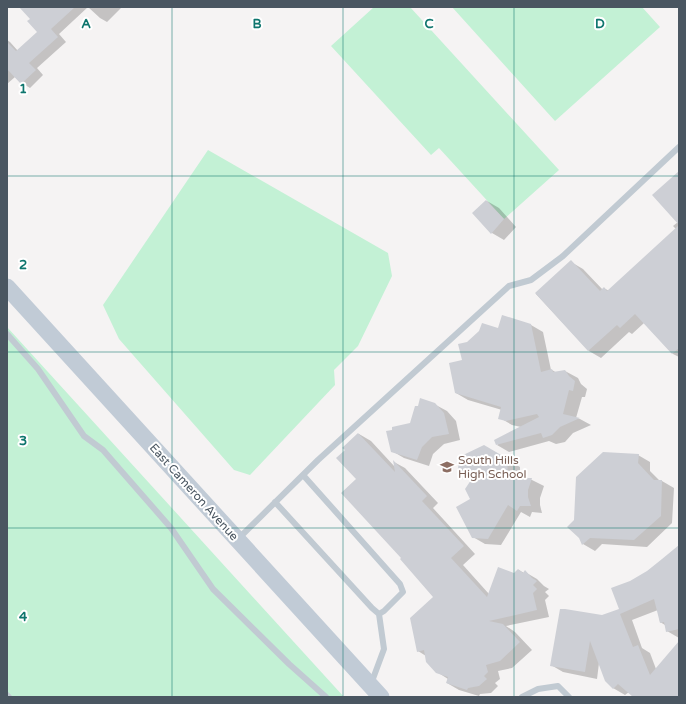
<svg xmlns="http://www.w3.org/2000/svg" width="686" height="704" font-family="'Varela Round',sans-serif">
<style>
.green{fill:#c3f1d5}
.shadow{fill:#0003}
.building{fill:#cdcfd5}
.lines{fill:none;stroke-linecap:round;stroke-linejoin:round}
.service{stroke:#c1cad2;stroke-width:6}
.secondary{stroke:#c1cbd6;stroke-width:17}
.grid{fill:none;stroke:#0f766e;stroke-width:1;stroke-opacity:0.55}
.labels{text-anchor:middle;stroke-width:4;stroke-linejoin:round;paint-order:stroke}
.education-label{font-size:12px;fill:#785e54;stroke:#fff;text-anchor:start}
.street-label{font-size:12px;fill:#4a5661;stroke:#fff}
.grid-label{font-size:13px;text-anchor:middle;font-weight:bold;fill:#0f766e;stroke:#fff;stroke-width:4;stroke-linejoin:round;paint-order:stroke}
</style>
<rect width="100%" height="100%" fill="#f5f3f3"/>
<path class="green" d="M374,7h36l149,163 -55,49 -65,-71 -8,7 -100,-109z
M452,7h190l18,20 -105,94z
M208,150l180,103 4,23 -34,70 -24,24 1,15 -85,90 -16,-5 -115,-131 -16,-34z
M7,327l337,370h-337z"/>
<path class="shadow" d="M31,7h57l-29,27 7,8 -29,26 6,7 -13,13 -8,-5 -7,-6 -8,7v-44l3,2 8,9 20,-19 -7,-13z
M88,7h32l1,1 -14,14 -7,-4z
M679,172v185l-6,-3 -29,-31 -12,11 -3,-2 -28,26 -12,-7 -53,-57 35,-32 12,7 20,21 1,-2 5,3 67,-62 -3,-3 5,-4z
M487,201l12,7 17,19 -12,13 -12,-7z
M531,325l12,7 8,38h1l5,3 8,-2 13,7 3,6 6,5 -2,8h-3l-6,21 4,1 11,6 -18,8 -8,9 -9,2 -7,-3 -40,11 -12,-7 24,-18 -9,-2 -12,-7 2,-8 -34,-10 -12,-7 11,-50 31,-14z
M434,404l13,7 9,10 4,19 -16,4 -11,10 -4,12 -25,-8 -12,-7 19,-27z
M359,434l12,7 24,26 -1,-5 11,6 33,35 -5,5 42,46 -12,11 26,29 30,-24 5,3 1,-1 12,7 7,7 5,3 -4,3 4,4 -4,4 4,17 -43,9 9,6 17,18 -20,18 -14,3 2,8 -5,4 3,3 -7,7 -11,1 -1,2 -20,-6 -12,-7 1,-4 -11,-7 -11,-16 -8,-5 17,-54 -33,-39 -45,-79 -11,-29z
M496,453l24,14v7l24,12 -4,12v7l2,8 -10,-1 -2,5 -9,-5 -20,33 -16,-1 -12,-7 -1,-37z
M638,455l12,7v9l10,10h2l12,7 -2,35 -25,24 -45,-3 -7,7 -12,-7 -3,-7z
M679,546v92l-12,-7 -2,-6 -5,-3 -2,-12 -26,10 10,28 8,5 6,16 23,-25v53h-44l-6,-5 -4,3 -12,-7 -14,-25 -2,16 -34,-7 -12,-7 51,-48 18,-7 10,-28 18,-10z"/>
<path class="building" d="M19,7h56l-24,22 7,8 -29,26 7,7 -15,14 -14,-15v-27l9,9 21,-19 -10,-11 3,-2z
M679,171v54l-27,-30z
M486,200l18,19 -13,15 -19,-21z
M679,225v123l-7,6 -37,-40 -15,14 -3,-3 -29,26 -53,-58 36,-33 29,31 4,-4 3,4z
M502,315l29,9 10,48 11,-3 1,3 12,-2 4,6 6,5 -2,10 -4,-1 -6,24 17,4 -20,9 -8,8 -9,3 -2,-5 -45,12 -2,-5 45,-23 -2,-3 -31,7 -8,-2 3,-12 -46,-14 -6,-30 13,-3 -4,-16 9,-2 12,-11 3,-8 16,5z
M420,398l15,5 9,10 5,21 -17,3 -10,10 -5,13 -26,-8 -5,-21 6,-1v-3l18,-4 5,-17h3z
M358,433l37,39 -2,-12 34,36 -5,5 42,45 -13,12 36,39 11,-30 16,6 4,-4 5,4 2,-3 7,8 5,3 -4,4 4,4 -4,4 4,17 -48,11 14,3 17,18 -20,19 -14,4 2,7 -4,4 3,3 -8,7 -11,2 -1,2 -21,-7 2,-6 -12,-4 -10,-11 -2,-12 -7,2 -7,-34 23,-21 -33,-38 1,-1 -60,-65 15,-14 -20,-21 9,-8 -3,-2z
M484,445l24,14 -1,19 12,-6 3,6h10l-4,12v7l3,9h-11l-3,5 -9,-6 -20,34 -16,-1 -16,-31 14,-8 -5,-10 6,-9 -13,-10 1,-13z
M603,452l36,2 -1,9 16,17h8l-1,36 -27,24 -44,-2 -8,7 -3,-7 -12,-11 7,-7 2,-43z
M679,545v84l-13,3 -2,-10 -4,1 -6,-24 -34,15 13,33 5,-2 12,30 29,-34v56h-46l-15,-13 -5,5 -8,-8 -15,-40 -5,31 -35,-6 10,-57h5l37,6 17,-6 -8,-21 19,-7 17,-10 15,-12z"/>
<g class="lines">
<path class="service" d="M7,334l31,35 46,67 19,14 68,78 42,61 76,75 37,33
M275,502l97,106 7,6 5,-3 19,-19 -3,-8 -97,-109
M239,538l79,-78 191,-174 22,-6 32,-24 116,-109
M371,684l13,-35 -5,-35
M7,695l2,2
M522,697l16,-8 20,-3 11,11"/>
<path class="secondary" d="M7,287l374,410"/>
</g>
<path class="grid" d="M172,7v690M343,7v690M514,7v690M7,176h672M7,352h672M7,528h672"/>
<defs>
<g id="school-bare" transform="scale(1.08)"><path d="M0-5L7-2L0 1L-7-2ZM-4 1L0 2.5L4 1V4Q0 6-4 4Z" fill="#8d6e63" stroke="#fff" stroke-width="2.5" paint-order="stroke"/></g>
</defs>
<g fill-rule="evenodd">
<use href="#school-bare" x="447" y="467"/>
</g>
<g class="labels">
<g class="education-label">
<text x="458" y="464">South Hills<tspan x="458" dy="14">High School</tspan></text>
</g>
<g class="street-label">
<text transform="translate(194 492) rotate(48)" y="4">East Cameron Avenue</text>
</g>
</g>
<g class="grid-label">
<text x="86" y="28">A</text>
<text x="257" y="28">B</text>
<text x="429" y="28">C</text>
<text x="600" y="28">D</text>
<text x="23" y="93">1</text>
<text x="23" y="269">2</text>
<text x="23" y="445">3</text>
<text x="23" y="621">4</text>
</g>
<rect width="686" height="704" fill="none" stroke="#4a5661" stroke-width="16"/>
</svg>
